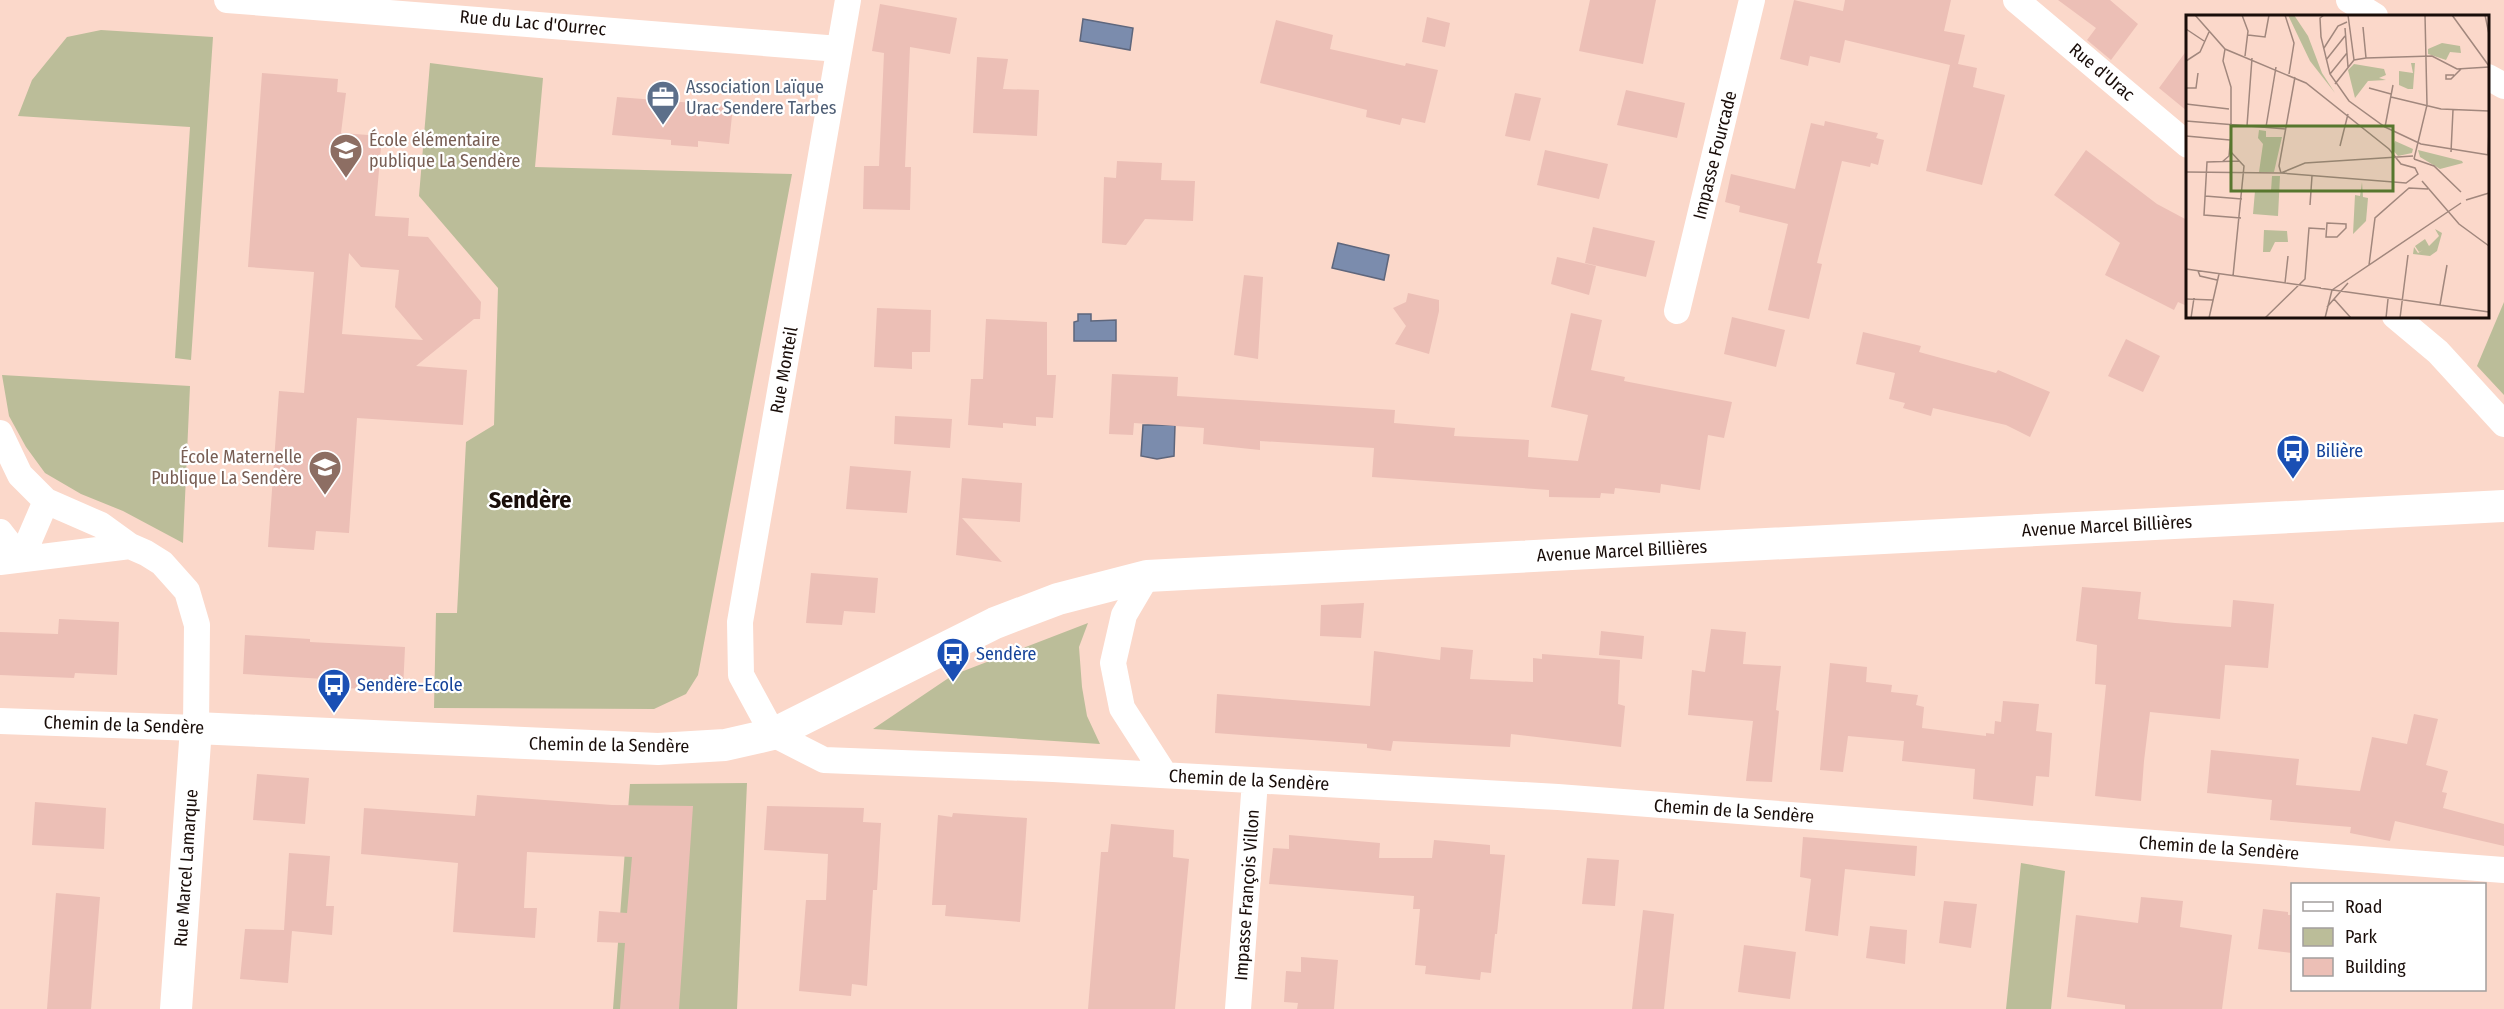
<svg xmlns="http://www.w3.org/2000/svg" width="2504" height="1009" font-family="'Fira Sans Condensed',sans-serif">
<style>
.green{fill:#bbbd99}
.water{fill:#7b8cad;stroke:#5e667c;stroke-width:1.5}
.building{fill:#ecbfb6;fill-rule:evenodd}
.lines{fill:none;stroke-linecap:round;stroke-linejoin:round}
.minor{stroke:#fff;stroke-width:26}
.tertiary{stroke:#fff;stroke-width:32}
.labels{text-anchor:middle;stroke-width:4.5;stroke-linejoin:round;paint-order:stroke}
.street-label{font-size:18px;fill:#190d09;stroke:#fff}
.service-label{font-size:18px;fill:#4e5e75;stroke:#fff;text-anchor:start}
.education-label{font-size:18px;fill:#785e54;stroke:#fff;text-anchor:start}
.transit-label{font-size:18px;fill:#164399;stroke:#fff;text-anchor:start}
.district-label{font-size:24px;font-weight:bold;fill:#190d09;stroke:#fff}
.inset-road{fill:none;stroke:#a1877d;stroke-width:1.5}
.view{fill:#57772e;fill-opacity:0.15;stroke:#57772e;stroke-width:3}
.inset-edge{fill:none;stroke:#190d09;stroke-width:3}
</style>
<rect width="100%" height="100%" fill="#fbd8ca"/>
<path class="green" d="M101,30l112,7 -22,323 -16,-2 15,-231 -172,-11 14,-36 35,-43z
M430,63l113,15 -8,89 257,7 -94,501 -12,19 -32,15 -220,-1 2,-95h21l9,-171 28,-17 4,-137 -79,-92z
M2504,302v93l-27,-29z
M2,375l188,11 -7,157 -60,-32 -42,-17 -36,-21 -19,-26 -17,-31z
M1088,623l-9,24 3,40 5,29 13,28 -227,-15 80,-54z
M747,783l-10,226h-124l17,-225z
M2021,863l44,8 -14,138h-45z"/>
<path class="water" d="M1083,19l50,9 -3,22 -50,-9z
M1338,243l51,12 -5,25 -52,-12z
M1078,314h13v7l25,-1v21h-42v-19l4,-1z
M1143,425h32l-1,31 -17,3 -16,-3z"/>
<path class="building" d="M1590,0h66l-13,64 -64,-13z
M1794,0l49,11 2,-11h106l-7,31 21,4 -7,29 19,4 -4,19 32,8 -23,90 -56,-14 24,-106 -105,-25 -5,23 -30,-7 -2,10 -28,-7z
M2058,0h52l28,24 -27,36 -24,-20 9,-12z
M880,4l77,14 -7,36 -40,-7 -5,120h6l-1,43 -47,-1 1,-43h15l5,-113 -12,-2z
M1427,17l23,6 -5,24 -23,-5z
M1276,20l57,15 -3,14 75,17 1,-3 32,7 -13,53 -23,-5 -2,7 -34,-8 1,-7 -107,-27z
M2187,50v61l-28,-23z
M977,57l31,2 -5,30 36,1 -2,46 -64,-3z
M262,73l76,6 -1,13 9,1 -5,40 41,3 -7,80 34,2 -1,18 20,1 53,65 -1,17h-6l-58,47 51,4 -4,55 -106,-7 -8,115 -33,-2 -2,19 -46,-3 11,-156 25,2 10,-121 -66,-5zM349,253l12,14 38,3 -4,37 28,33 -81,-6z
M1626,90l59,13 -8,35 -60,-13z
M1515,93l26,5 -11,43 -25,-5z
M617,97l116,9 -4,38 -31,-3v6l-27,-2v-5l-59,-5z
M1825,121l53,12 -2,5 8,2 -6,25 -7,-2 -1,4 -28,-6 -25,102 5,1 -13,55 -41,-9 20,-86 -49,-12 1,-6 -15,-4 6,-28 64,15 16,-66 13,3z
M1545,150l63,14 -9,35 -62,-14z
M2086,150l71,54 30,16v86l-9,-4 -4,8 -69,-35 15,-32 -66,-48z
M1117,161l45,2 -1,17 34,1 -2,40 -48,-2 -19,26 -24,-2 2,-66 12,1z
M1593,227l62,14 -9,36 -61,-14z
M1557,257l39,9 -7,29 -38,-11z
M1244,275l19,2 -5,82 -24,-4z
M1408,293l31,7v11l-10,43 -34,-10 11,-18 -13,-18 13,-6z
M877,308l54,2 -1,42h-18v17l-38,-2z
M1571,313l31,7 -11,50 34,7 -1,4 108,21 -8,36 -16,-3 -8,55 -39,-6 -1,9 -45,-5 -1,6 -13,-1 -1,5 -51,-1v-7l-177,-13 2,-29 -114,-7v9l-57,-6 1,-16 -70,-5 -1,12 -24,-1 3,-60 66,3 -1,19 218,14 -1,13 61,5 -1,8 75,4 -1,17 50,4 10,-46 -37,-8z
M1732,317l53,13 -9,37 -52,-13z
M986,319l61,3v53h9l-3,43 -17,-1v9l-33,-3v5l-35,-3 3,-46h12z
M1863,332l58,14 -2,6 77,21 2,-3 52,22 -20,45 -24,-12 -73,-17 -2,8 -28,-8 2,-5 -16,-4 6,-26 -39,-9z
M2126,339l34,17 -17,36 -35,-16z
M895,416l57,3 -2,29 -56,-4z
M850,466l61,5 -4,42 -61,-4z
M962,478l60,5 -2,39 -58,-4 40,44 -46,-7z
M811,573l67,5 -3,35 -31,-2 -2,14 -36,-2z
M2082,587l59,5 -3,27 37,4 56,4 2,-27 41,4 -6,64 -43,-3 -5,54 -70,-7 -6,49 -3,40 -46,-5 11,-111 -11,-1 2,-39 -21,-4z
M1364,603l-3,35 -41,-2 1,-31z
M59,619l60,3 -2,53 -42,-2 -1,5 -74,-3v-43l58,2z
M1711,629l35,3 -3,32 38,2 -5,44 3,1 -7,71 -26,-1 7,-60 -65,-6 4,-45 13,2z
M1601,631l43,5 -2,23 -43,-4z
M245,635l65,4v3l95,5 -2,43 -62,-2v-8l-98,-6z
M1441,647l32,3 -3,29 63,3v-24l9,1v-5l78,6 -2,44 7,2 -4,41 -110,-13 -1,13 -117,-6 -2,10 -24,-3v-4l-152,-11 2,-39 153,12 4,-55 66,9z
M1830,663l37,4 -1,15 26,3 -1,7 27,3 -2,10 8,2 -2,21 64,8v-3l8,1 1,-13 6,1 2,-21 36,3 -3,27 16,2 -3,44 -13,-1 -3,30 -60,-7 2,-30 -73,-8 2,-20 -56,-5 -5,36 -23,-2z
M2414,714l24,5 -12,46 22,6 -6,21 5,1 -4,15 61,16v22l-109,-25 -5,20 -40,-8 1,-6 -81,-7 2,-20 -65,-7 4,-43 88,9 -3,26 64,6 12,-54 35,7z
M257,774l52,4 -4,46 -52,-4z
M477,795l135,10 81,1 -14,203h-59l5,-66 -28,-1 2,-31 28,2 5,-56 -105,-5 -3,56h13l-2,30 -82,-6 5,-69 -97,-9 3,-46 111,8z
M35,802l71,6 -2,41 -72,-4z
M767,806l97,2 -1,14 18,1 -4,67h-4l-6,96 -15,-2 -1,12 -52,-5 7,-91h20l2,-46 -64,-4z
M953,813l74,5 -7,104 -75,-6 1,-11h-14l6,-90 14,2z
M1111,824l63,6 -1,27 16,2 -14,150h-87l13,-157h7z
M1289,835l91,8 -1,15h53l2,-18 56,5v9l15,1 -8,79h-2l-4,39 -10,-1 -1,8 -55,-6 1,-8 -11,-1 5,-56h-7l1,-13 -145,-12 4,-36 16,1z
M1803,837l114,9 -2,30 -70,-7 -7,67 -33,-5 6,-52 -11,-2z
M289,853l41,3 -4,50h8l-2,29 -40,-4 -4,52 -48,-4 5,-50 39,1z
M1587,858l32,2 -4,46 -33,-2z
M56,893l44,4 -9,112h-44z
M2141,897l42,4 -3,26 52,8 -10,74h-97v-4l-58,-8 9,-82 62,8z
M1944,901l33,3 -6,44 -32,-5z
M2263,909l25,3v3h4v38l-34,-4z
M1643,910l31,4 -10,95h-32z
M1870,926l37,4 -2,34 -39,-6z
M1744,945l52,7 -6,47 -52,-7z
M1301,957l37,3 -4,49h-37l1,-6 -14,-1 2,-31 15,1z"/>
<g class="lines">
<path class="minor" d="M227,0l612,49
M848,0l-108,622 1,53 32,59 51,26 229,9 505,28 946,73
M2016,0l172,145
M2349,0l26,16
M2488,77l16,9
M1677,311l75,-311
M2395,316l43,36 66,72
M0,433l20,42 26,26 55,24 29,21 16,7 16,10 25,28 10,34 -1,103 -196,-7
M0,532l21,27
M21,559l25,-58
M0,562l130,-16
M1147,576l-23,39 -11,48 9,45 43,67
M1238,1009l17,-228"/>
<path class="tertiary" d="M176,1009l20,-281 462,21 67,-4 48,-11 222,-111 63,-24 89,-23 1357,-70"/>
</g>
<defs>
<g id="office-pin" transform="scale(1.725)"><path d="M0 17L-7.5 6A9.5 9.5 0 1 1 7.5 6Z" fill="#5c6f8a" stroke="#fff"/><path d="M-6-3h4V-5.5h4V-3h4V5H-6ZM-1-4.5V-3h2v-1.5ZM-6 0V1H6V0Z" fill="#fff"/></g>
<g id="school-pin" transform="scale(1.725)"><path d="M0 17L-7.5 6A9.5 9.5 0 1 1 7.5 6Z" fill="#8d6e63" stroke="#fff"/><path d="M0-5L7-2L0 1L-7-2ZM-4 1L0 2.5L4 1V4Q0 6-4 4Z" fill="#fff"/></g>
<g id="bus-pin" transform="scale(1.725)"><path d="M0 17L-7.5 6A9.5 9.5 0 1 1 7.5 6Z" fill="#1a4fb4" stroke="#fff"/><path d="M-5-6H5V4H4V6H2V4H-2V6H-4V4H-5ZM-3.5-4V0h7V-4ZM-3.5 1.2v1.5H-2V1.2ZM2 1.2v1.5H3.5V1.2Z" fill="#fff"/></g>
</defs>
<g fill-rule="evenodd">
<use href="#office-pin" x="663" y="97"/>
<use href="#school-pin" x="346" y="150"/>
<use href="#bus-pin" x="2293" y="451"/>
<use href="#school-pin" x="325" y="467"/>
<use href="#bus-pin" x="953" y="654"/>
<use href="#bus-pin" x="334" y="685"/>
</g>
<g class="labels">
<g class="street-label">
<text transform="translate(533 23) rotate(5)" y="6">Rue du Lac d'Ourrec</text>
<text transform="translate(2102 72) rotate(40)" y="6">Rue d'Urac</text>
<text transform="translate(1715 155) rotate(-76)" y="6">Impasse Fourcade</text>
<text transform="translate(784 370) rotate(-80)" y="6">Rue Monteil</text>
<text transform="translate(2107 526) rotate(-3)" y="6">Avenue Marcel Billières</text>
<text transform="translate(1622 551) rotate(-3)" y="6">Avenue Marcel Billières</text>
<text transform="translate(124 725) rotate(2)" y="6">Chemin de la Sendère</text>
<text transform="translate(609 745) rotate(1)" y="6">Chemin de la Sendère</text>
<text transform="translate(1249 780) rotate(3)" y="6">Chemin de la Sendère</text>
<text transform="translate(1734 811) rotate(4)" y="6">Chemin de la Sendère</text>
<text transform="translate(2219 848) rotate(4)" y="6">Chemin de la Sendère</text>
<text transform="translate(186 868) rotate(-86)" y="6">Rue Marcel Lamarque</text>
<text transform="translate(1247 895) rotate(-86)" y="6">Impasse François Villon</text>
</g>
<g class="service-label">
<text x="686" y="93">Association Laïque<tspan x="686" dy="21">Urac Sendere Tarbes</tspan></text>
</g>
<g class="education-label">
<text x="369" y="146">École élémentaire<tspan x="369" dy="21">publique La Sendère</tspan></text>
<text x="302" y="463" text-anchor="end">École Maternelle<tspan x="302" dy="21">Publique La Sendère</tspan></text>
</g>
<g class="transit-label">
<text x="2316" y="457">Bilière</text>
<text x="976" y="660">Sendère</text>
<text x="357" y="691">Sendère-Ecole</text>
</g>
<g class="district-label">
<text x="530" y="508">Sendère</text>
</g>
</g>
<g transform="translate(2186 15)">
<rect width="303" height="303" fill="#fbd8ca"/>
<path d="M102,0h6l14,21 14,37 13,20 -25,-32zM256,28l18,3 1,7 -11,-1 -4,8 -18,-6v-5zM225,48h4l-2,26h-5l-9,-4v-14l14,2zM168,49l30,5 2,6 -7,3 7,2 -18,1 -13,17 -7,-28zM73,115l7,1v6h16l-8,35h-15l4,-28 -5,-6zM209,126l18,8 -1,4 -14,3 -6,-7zM232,135l44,11 1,2 -23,6 -20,-12zM86,161h8l-2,40 -25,-2 2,-23h16zM176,167l1,15 5,1 -2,23 -13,13 2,-39 5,1zM249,214l7,4 -5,18 -7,5 -17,-2 1,-7 4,6 5,-3 -4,2 -4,-6 10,-7 4,7 10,-10zM78,215l23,1 1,11h-13l-5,10h-7z" fill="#bbbd99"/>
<path class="inset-road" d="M56,0l6,16 -3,25M99,0l9,28 -5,31M138,0l-4,3 1,19 9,37 19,27 36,26 36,17 68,11M162,0l6,45M266,0l37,51M299,0l4,19M177,12l3,31M159,13l3,39M0,14l18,12M62,20l17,2 4,-22M138,33l14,-22 9,-4M140,45l19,-24M0,46l14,-9 9,-20M144,59l17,-21M268,60h-8v4h5l10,-10M149,69l19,-24 12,-2 66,-2 25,13 32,-2M0,73h10l2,-15M183,73l22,6M205,82l50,12 48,2M0,89l43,5M0,106l100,8M61,111l5,-68M80,112l10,-60M199,112l8,-42M0,121l44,4M154,131l8,-32M44,136l14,15 -11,110M265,137l2,-42M302,140l1,-25M228,144l13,-54 -2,-90M228,144l20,7 27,26M53,146l-32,1 -3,53 37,3M36,147l7,-6 2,-22v-47l-8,-26 2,-12M0,157l95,1 125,10 12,-9 -3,-6 -14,-4 -12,-15 -83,-66 -81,-34 -30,-34M95,158l24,-10 108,-7M95,158l-2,-7 16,-89M236,166l37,43 30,22M19,181l37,3M280,185l23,-7M124,190l2,-29M141,208l19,1v4l-9,9h-11zM183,250l6,-47 34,-30 19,1M0,254l135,19M12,256l2,5 17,4M99,268l3,-27M133,273l170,24M146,275l129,-87M0,284l27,1M148,284l17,19M254,290l7,-40M141,292l21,-24M5,303l3,-20M23,303l10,-44M79,303l40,-39 4,-51 16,1M139,303l7,-28M200,303l2,-19M214,303l8,-63"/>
<path class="view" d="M45,111h162v65h-162z"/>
<rect width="303" height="303" class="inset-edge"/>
</g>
<rect x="2291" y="883" width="195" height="108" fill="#ffffff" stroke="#a39e9d" stroke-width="1.5"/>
<rect x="2303" y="902" width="30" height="9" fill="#ffffff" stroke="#a39e9d" stroke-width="1.5"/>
<text x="2345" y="913" font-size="18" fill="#190d09">Road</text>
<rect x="2303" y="928" width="30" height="18" fill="#bbbd99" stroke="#a39e9d" stroke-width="1.5"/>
<text x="2345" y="943" font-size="18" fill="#190d09">Park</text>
<rect x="2303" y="958" width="30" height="18" fill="#ecbfb6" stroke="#a39e9d" stroke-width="1.5"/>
<text x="2345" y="973" font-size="18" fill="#190d09">Building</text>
</svg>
